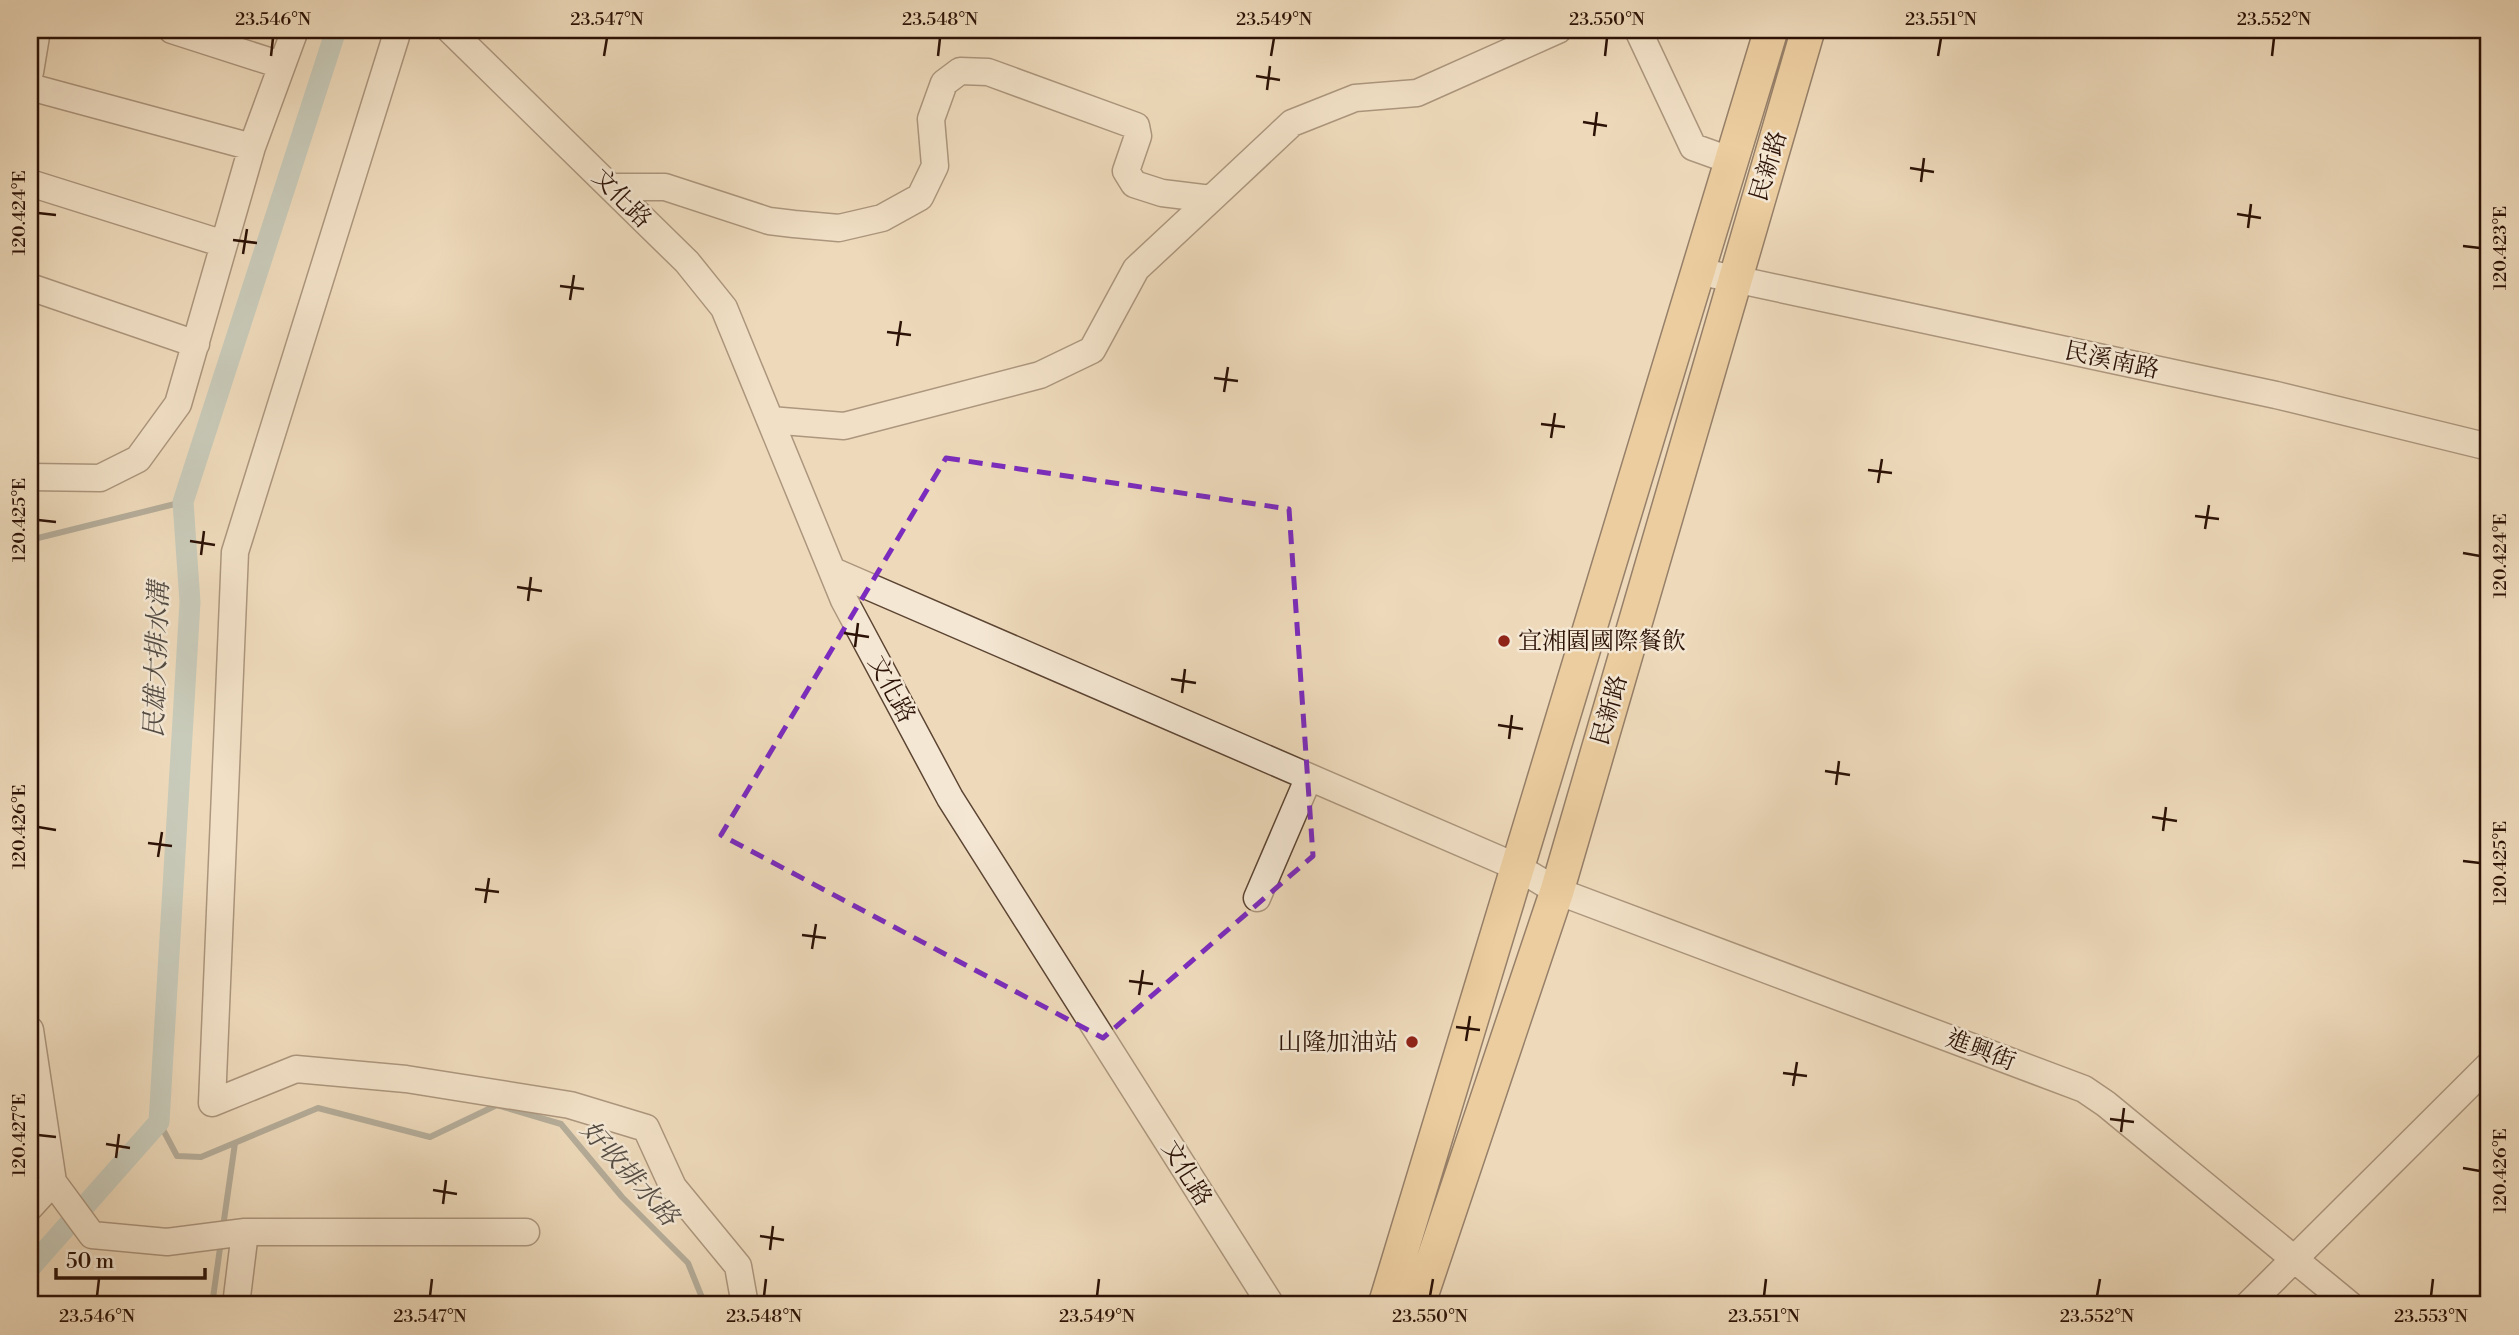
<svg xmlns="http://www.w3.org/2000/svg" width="2519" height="1335" font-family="'Libre Bodoni','Noto Serif TC',serif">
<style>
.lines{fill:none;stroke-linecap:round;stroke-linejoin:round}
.stream{stroke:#6f7671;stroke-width:6}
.canal{stroke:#9bb9b8;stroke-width:21}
.minor-casing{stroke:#5c4433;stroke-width:29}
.major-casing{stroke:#2c1206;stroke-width:36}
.minor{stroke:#f4e7d3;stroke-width:26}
.major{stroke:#e7bd7e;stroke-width:33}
.marked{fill:none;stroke:#7b2cbf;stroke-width:5;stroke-dasharray:14 9;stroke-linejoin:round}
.ticks{fill:none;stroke:#2c1206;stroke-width:2.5}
.poi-dot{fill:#8f2418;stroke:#f4e7d3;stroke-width:2.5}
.labels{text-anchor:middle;stroke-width:5;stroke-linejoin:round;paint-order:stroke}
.street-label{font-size:24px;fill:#2c1206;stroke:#f4e7d3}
.poi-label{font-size:24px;fill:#2c1206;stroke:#f4e7d3;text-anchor:start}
.water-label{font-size:26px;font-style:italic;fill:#534c44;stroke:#f4e7d3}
.neatline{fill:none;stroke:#2c1206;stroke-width:2.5}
.ticks-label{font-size:18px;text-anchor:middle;fill:#2c1206}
</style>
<rect width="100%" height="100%" fill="#eedabb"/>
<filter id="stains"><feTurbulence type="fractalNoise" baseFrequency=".00286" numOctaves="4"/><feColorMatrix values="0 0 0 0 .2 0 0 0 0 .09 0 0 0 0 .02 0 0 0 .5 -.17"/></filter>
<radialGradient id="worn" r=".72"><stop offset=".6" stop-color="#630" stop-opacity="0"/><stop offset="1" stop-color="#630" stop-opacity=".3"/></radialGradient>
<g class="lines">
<path class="stream" d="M30,540l153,-38
M159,1122l18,34 24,1 117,-49 112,29 67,-32 64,19 61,73 66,66 17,42
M223,1227l12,-84
M212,1305l9,-64"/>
<path class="canal" d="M30,1268l129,-146 31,-520 -7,-100 153,-472"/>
<g class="minor-casing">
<path id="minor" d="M172,30l109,35
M398,30l-163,522 -23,551 84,-34 110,10 164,26 76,23 27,59 65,79 7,39
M450,30l237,232 37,46 120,292 106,198 321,507
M1638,30l55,117 39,14
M30,72l7,-42
M30,87l222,60
M30,183l194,61
M612,187h53l104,34 25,3 45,4 43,-10 38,-21 15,-31 -4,-47 13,-36 16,-12 28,1 148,54 2,10 -12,35 8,13 28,9 49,6 81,-76 63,-25 62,-5 141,-63
M1697,271l579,124 213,52
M30,287l166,57
M770,420l74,6 196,-51 52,-25 44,-81 75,-70
M30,477l70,1 38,-19 40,-55 74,-257 43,-117
M833,571l684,296 40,24 527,198 22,15 244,201
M1257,898l52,-121
M30,1030l23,152 39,53 75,7 78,-10h281
M30,1207l23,-25
M236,1305l9,-73
M2248,1305l241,-240"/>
</g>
<g class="major-casing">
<path id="major" d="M1385,1305l386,-1275
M1418,1305l139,-414 251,-861"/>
</g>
<use href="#minor" class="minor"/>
<use href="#major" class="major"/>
</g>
<path d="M0 0H2519V1335H0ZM946,458l343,51 24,347 -210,182 -382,-203z" fill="#eedabb" fill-opacity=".55" fill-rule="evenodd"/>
<path class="marked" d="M946,458l343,51 24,347 -210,182 -382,-203z"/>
<path class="ticks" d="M271,56l2,-18M604,56l3,-18M938,56l2,-18M1271,56l3,-18M1605,56l2,-18M1938,56l3,-18M2272,56l2,-18M1256,76l24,4M1267,90l3,-24M1583,122l24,4M1594,136l3,-24M1910,168l24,4M1921,182l3,-24M38,213l18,2M2237,214l24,4M2248,228l3,-24M233,240l24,3M2463,246l17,2M243,254l4,-25M560,286l24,3M570,300l4,-25M887,332l24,3M897,346l4,-25M1214,378l24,3M1224,392l4,-25M1541,424l24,3M1551,438l4,-25M1868,470l24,3M1878,483l4,-24M2195,516l24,3M38,520l18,2M2205,529l4,-24M190,541l25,4M2463,553l17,3M201,555l3,-24M517,587l25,4M528,601l3,-24M844,633l25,4M855,647l3,-24M1171,679l25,4M1182,693l3,-24M1498,725l25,4M1509,739l3,-24M1825,771l25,4M1836,785l3,-24M2152,817l25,4M38,827l18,3M2163,831l3,-24M148,843l24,3M158,857l4,-25M2463,861l17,2M475,889l24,3M485,903l4,-25M802,935l24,3M812,949l4,-25M1129,981l24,3M1139,995l4,-25M1456,1027l24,3M1466,1041l4,-25M1783,1073l24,3M1793,1086l4,-24M2110,1119l24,3M2121,1132l3,-24M38,1135l18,2M106,1144l24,4M116,1158l3,-24M2463,1168l17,3M433,1190l24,4M443,1204l3,-24M760,1236l24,4M770,1250l3,-24M97,1296l2,-17M430,1296l2,-17M764,1296l2,-17M1097,1296l2,-17M1430,1296l3,-17M1764,1296l2,-17M2097,1296l3,-17M2431,1296l2,-17"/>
<g class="poi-dot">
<circle cx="1504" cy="641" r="7"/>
<circle cx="1412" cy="1042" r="7"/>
</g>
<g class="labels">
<g class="street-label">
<text transform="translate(1768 166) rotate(-73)" y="8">民新路</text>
<text transform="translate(622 198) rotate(45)" y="8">文化路</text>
<text transform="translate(2112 360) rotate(12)" y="8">民溪南路</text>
<text transform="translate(892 689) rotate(62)" y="8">文化路</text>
<text transform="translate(1609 710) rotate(-74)" y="8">民新路</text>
<text transform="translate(1981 1050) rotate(21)" y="8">進興街</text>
<text transform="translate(1187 1173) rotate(58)" y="8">文化路</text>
</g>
<g class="poi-label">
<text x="1518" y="649">宜湘園國際餐飲</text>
<text x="1398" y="1050" text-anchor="end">山隆加油站</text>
</g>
<g class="water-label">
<text transform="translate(156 660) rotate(-88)" y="9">民雄大排水溝</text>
<text transform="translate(630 1173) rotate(48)" y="9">好收排水路</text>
</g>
</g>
<rect width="2519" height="1335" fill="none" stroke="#eedabb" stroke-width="77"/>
<path d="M56 1268v10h149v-10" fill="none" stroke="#2c1206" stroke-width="3.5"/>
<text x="66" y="1268" font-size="21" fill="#2c1206" stroke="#f4e7d3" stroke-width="5" paint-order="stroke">50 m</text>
<rect x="38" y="38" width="2442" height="1258" class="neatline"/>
<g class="ticks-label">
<text x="273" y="25">23.546°N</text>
<text x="607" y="25">23.547°N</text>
<text x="940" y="25">23.548°N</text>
<text x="1274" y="25">23.549°N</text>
<text x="1607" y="25">23.550°N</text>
<text x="1941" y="25">23.551°N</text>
<text x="2274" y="25">23.552°N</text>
<text transform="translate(19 213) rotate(-90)" y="6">120.424°E</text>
<text transform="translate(2500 248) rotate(-90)" y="6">120.423°E</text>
<text transform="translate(19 520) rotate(-90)" y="6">120.425°E</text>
<text transform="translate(2500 556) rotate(-90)" y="6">120.424°E</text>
<text transform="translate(19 827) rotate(-90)" y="6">120.426°E</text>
<text transform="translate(2500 863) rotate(-90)" y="6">120.425°E</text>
<text transform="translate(19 1135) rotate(-90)" y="6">120.427°E</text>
<text transform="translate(2500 1171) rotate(-90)" y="6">120.426°E</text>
<text x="97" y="1322">23.546°N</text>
<text x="430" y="1322">23.547°N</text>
<text x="764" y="1322">23.548°N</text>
<text x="1097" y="1322">23.549°N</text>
<text x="1430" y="1322">23.550°N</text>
<text x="1764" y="1322">23.551°N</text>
<text x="2097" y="1322">23.552°N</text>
<text x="2431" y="1322">23.553°N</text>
</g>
<rect width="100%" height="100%" filter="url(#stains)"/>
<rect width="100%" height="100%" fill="url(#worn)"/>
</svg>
